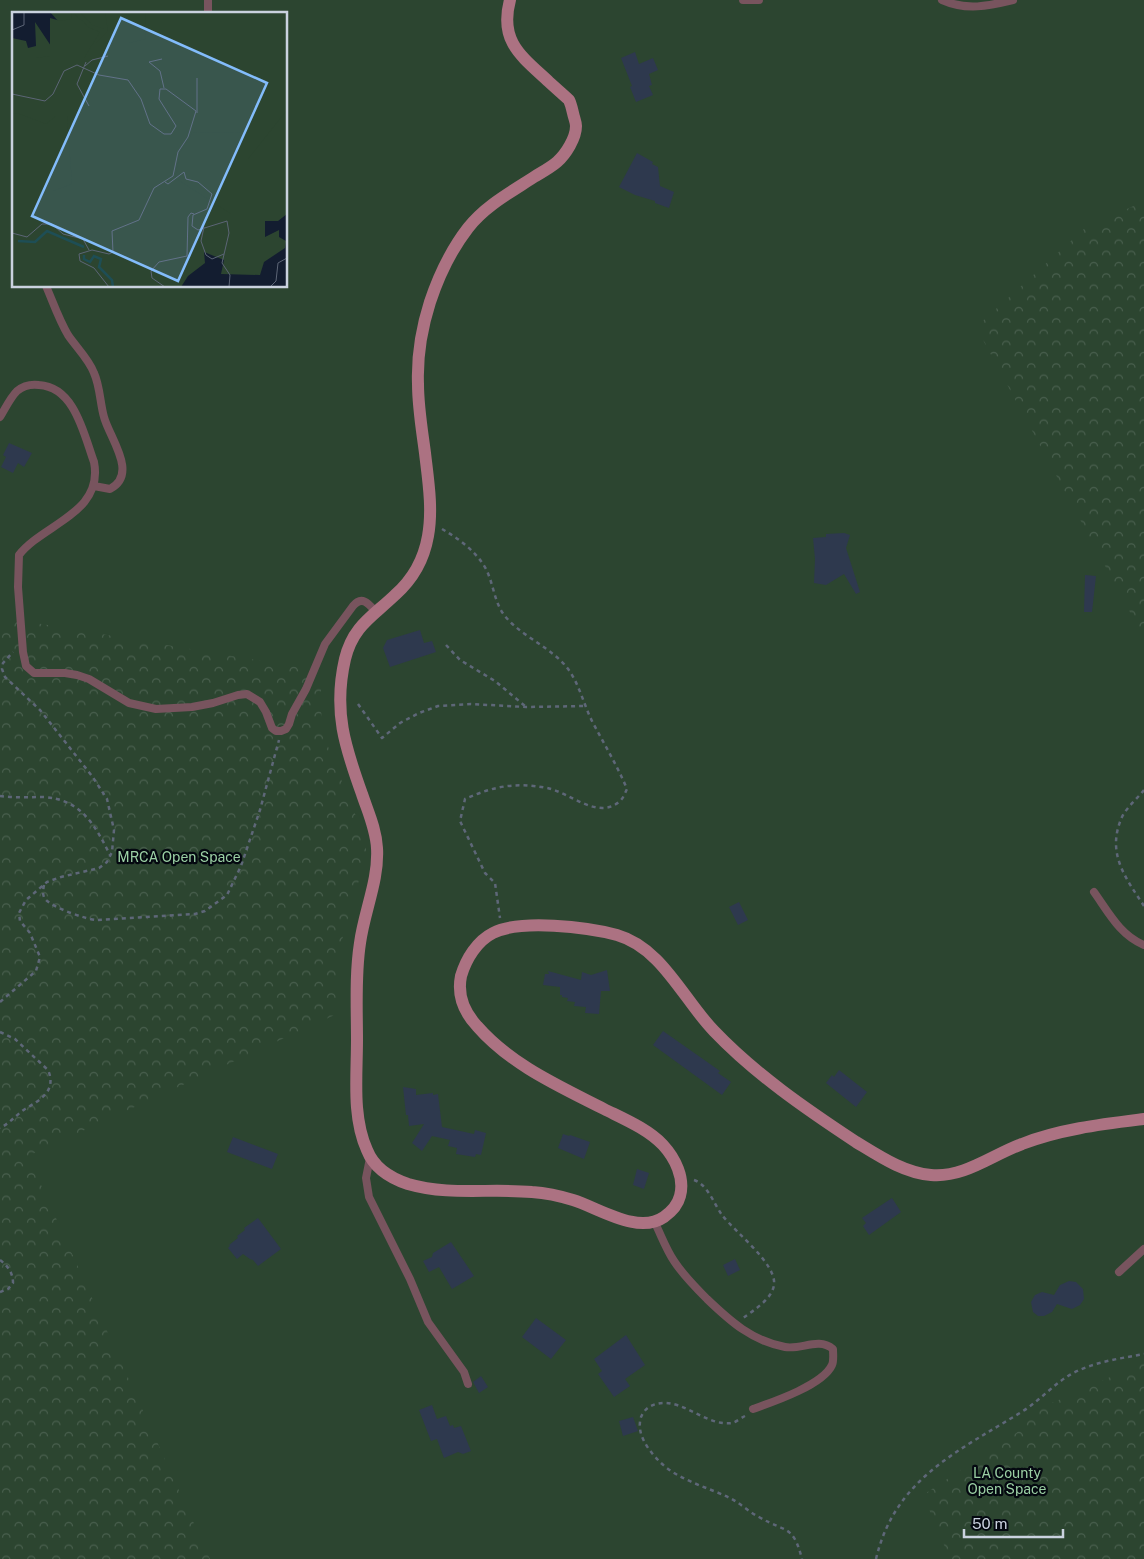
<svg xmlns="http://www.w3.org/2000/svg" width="1144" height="1559" font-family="'Public Sans',sans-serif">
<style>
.green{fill:#2c4530;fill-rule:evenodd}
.park{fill:url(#park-crowns)}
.building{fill:#2e394e}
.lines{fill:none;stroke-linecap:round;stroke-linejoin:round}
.path{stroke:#5e6778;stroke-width:2.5;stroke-dasharray:4 4;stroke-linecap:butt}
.service{stroke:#78545e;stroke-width:8}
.secondary{stroke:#ac7282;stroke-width:12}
.labels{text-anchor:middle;stroke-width:4.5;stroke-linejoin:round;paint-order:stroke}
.park-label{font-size:14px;fill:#9bd0a4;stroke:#040810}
.inset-river{fill:none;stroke:#1e4e55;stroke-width:2.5}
.inset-road{fill:none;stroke:#5c6576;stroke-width:1}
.view{fill:#83bcfb;fill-opacity:0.15;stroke:#83bcfb;stroke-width:2.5}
.inset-edge{fill:none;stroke:#cad2df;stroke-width:2.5}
</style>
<defs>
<pattern id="park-crowns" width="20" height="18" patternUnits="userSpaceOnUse" patternTransform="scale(1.25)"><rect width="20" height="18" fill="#2c4530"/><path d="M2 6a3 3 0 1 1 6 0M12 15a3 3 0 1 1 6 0" fill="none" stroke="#495f4e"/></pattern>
</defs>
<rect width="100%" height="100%" fill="#131d30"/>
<path class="green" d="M0,0h1144v1559h-1144zM14,14h272v272h-272z"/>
<path class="park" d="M1144,201v437l-168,-311 108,-98z
M0,617l321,54v40l4,28 39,97 2,14 -1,9 -25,88 -3,30 2,36 -311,143 182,403h-210z
M1144,1362v197h-194l-27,-64 99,-66 -4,-11z"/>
<path class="building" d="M635,52l4,12 14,-6 5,12 -9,4 3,11 -3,1 4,9 -17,7 -6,-15 2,-1 -11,-28z
M637,153l16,9 -1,2 6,3 2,19 14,6 -5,16 -14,-5v-2l-20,-6 -16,-8z
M9,443l23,10 -8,14 -6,-4 -5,10 -12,-6 5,-10 -3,-2z
M844,533l6,2 -4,13 14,44 -4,2 -12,-20 -18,11 -12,-2 1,-24 -2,-21 13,-1v-3z
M1085,575l11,1 -4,36h-8z
M420,630l4,13 8,-2 4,11 -46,15 -7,-19 4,-8z
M739,902l9,18 -10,5 -9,-18z
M607,970l3,21h-9l-2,23 -14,-1 1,-6 -12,-1 1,-4 -8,-1 1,-3 -6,-1v-2h-2v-8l-17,-2 2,-11h4l-1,-3 33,9 1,-8 9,3z
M663,1031l57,40 -2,2 13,9 -9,13 -69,-50z
M839,1070l28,22 -11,15 -30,-24 6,-8 2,2z
M403,1087l13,2v6l17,-2v2l5,-1 4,33 32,7 1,-4 11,3 -5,22 -5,-1 -1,3 -19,-3 1,-6 -9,-2 2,-6 -18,-4 -10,15 -10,-8 12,-19 -15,2 -1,-11h-2z
M563,1134l6,2 1,-1 20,7 -6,17 -26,-11z
M233,1137l45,17 -6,15 -45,-17z
M637,1169l12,4 -5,16 -11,-4z
M892,1198l9,14 -32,23 -6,-9 3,-3 -4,-5z
M258,1218l23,31 -23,17 -5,-6 -3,-1 -7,-5 -6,5 -9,-11 2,-2 -1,-1 9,-7 -1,-2 8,-6 -1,-2z
M451,1242l23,34 -22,13 -13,-22 -10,5 -6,-11 9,-4 1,-4z
M735,1259l5,11 -12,6 -5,-11z
M1069,1281l7,1 7,7 1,10 -4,6 -8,4 -15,-5 -5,8 -8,4h-6l-5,-4 -2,-10 4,-7 7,-3 12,3 6,-10z
M536,1318l30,22 -15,19 -29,-22z
M626,1335l19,30 -20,14 5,7 -16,11 -16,-23 4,-3 -8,-12z
M481,1376l7,11 -9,6 -6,-11z
M432,1405l5,14 9,-3 4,10 3,-1 1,3 7,-2 10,25 -8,3 -5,-2 -14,6 -7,-19 -6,2 -12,-31z
M633,1417l5,14 -15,5 -4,-15z"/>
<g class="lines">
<path class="path" d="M442,529c17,10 34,22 44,40 7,14 8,30 16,43 13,20 42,32 59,49 17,16 21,40 31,60 12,23 25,44 35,68 -2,4 -4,10 -8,13 -22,18 -50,-10 -72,-14 -31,-6 -53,-2 -82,11l-5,22 25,52 10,10 5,35
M446,645l14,15 35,21 30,25
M358,704l24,34 18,-15 19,-10 19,-7 33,-2 55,3 60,-1
M1144,790c-7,9 -17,17 -22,27 -16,36 3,60 22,89
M0,796c14,2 29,1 43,1 38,2 52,28 67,58
M44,885c-1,6 -2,11 2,15 8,8 39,19 50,20l99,-6 10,-3 22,-16 14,-29 19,-56 19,-70
M0,1002l36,-31 4,-14 -10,-24 -10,-12 -1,-8 7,-13 21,-18 14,-5 38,-9 8,-6 5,-10 2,-22 -7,-31 -15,-23 -52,-66 -35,-33 -3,-8 1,-6 10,-11
M0,1032l15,7 33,31c9,21 -8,30 -23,39 -9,6 -15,14 -25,19
M694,1180c14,5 20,24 28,35 13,17 55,49 52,70 -2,14 -20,25 -31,33
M0,1260c8,6 13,13 13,23l-5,6 -8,3
M745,1416c-4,2 -9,6 -13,7 -29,4 -55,-32 -83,-16 -5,3 -9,10 -9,15 -2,15 10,30 20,40 18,18 47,25 70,36 10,5 19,14 29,19 27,16 34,7 43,42
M876,1559c19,-81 83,-108 147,-148 16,-10 29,-25 45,-35 23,-14 50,-17 76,-22"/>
<path class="service" d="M208,0v14
M743,0h16
M942,0c25,11 46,6 71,0
M46,286c7,16 13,34 22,49 8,12 21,24 26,38 6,13 6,30 10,44 5,20 35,57 6,72l-16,-3
M0,417c5,-8 10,-19 17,-26 6,-5 14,-7 22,-6 36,2 45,50 55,77 10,51 -51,62 -75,93l-1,32 5,65 3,14 8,7h31l12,2 12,4 40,24 27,6 36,-2 21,-4 25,-8 9,-1 13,8 6,10 6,16 4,3h5l5,-2 3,-5 3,-10 14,-25 19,-45 28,-38c9,-11 16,-2 22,5
M1094,892c15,21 26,43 50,53
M370,1158l-4,20 3,19 41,82 18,43 36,50 4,12
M655,1223c6,12 11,26 19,38 9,14 21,26 33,38 23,22 45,42 78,48 17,3 33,-10 48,2 0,5 1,12 -1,16 -9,20 -59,37 -79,44
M1119,1272l25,-23"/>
<path class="secondary" d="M510,0c-11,41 11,56 38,81 2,2 19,17 21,19 2,4 3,9 4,13 1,5 3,9 3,13 0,12 -10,28 -19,36 -7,6 -15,10 -23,15 -23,15 -49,29 -66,51 -17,22 -29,47 -38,74 -8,25 -13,55 -12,82 0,23 4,46 7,69 3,26 8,56 3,83 -4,23 -16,44 -33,59 -23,22 -42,31 -50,64 -12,52 0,88 17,135 6,18 14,35 15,54 2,32 -13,64 -17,95 -5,32 -3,65 -3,97 0,36 -5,77 10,110 7,18 23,28 41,34 41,12 82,4 124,8 14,1 28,4 41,8 26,8 65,35 91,17 7,-5 14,-13 16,-21 5,-18 -5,-38 -17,-51 -15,-16 -39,-26 -59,-36 -45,-23 -93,-44 -127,-83 -13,-14 -20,-30 -16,-50 5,-17 16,-35 32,-43 27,-14 94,-6 124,2 45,13 66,64 97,96 41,43 92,78 142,111 23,14 48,31 75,33 33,3 61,-20 91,-31 38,-15 82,-20 122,-25"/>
</g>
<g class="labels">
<g class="park-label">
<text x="179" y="862">MRCA Open Space</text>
<text x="1007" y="1478">LA County<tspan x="1007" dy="16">Open Space</tspan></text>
</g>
</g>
<g transform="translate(12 12)">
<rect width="275" height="275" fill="#131d30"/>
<path d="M38,0h237v202l-9,7h-13v16l14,-7v7l7,4 -1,7 -21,14 -4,13 -39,-1 3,-14 -20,-8 1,11 -17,13 -7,11h-169v-249l14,3 2,7 8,-2 -1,-24 16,24 8,-24z" fill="#2c4530"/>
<path d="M60,0l18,16 10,4 -16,26h-48l14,-2v-38l11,3 10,-2zM68,0h24v17l-12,-4zM93,0h41l-1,27 -16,4h-33l12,-12zM228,45h47v53l-39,49v55h-17l-56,-36 5,-26 12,-19 48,-1zM5,101l29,11 10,-8h11l5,68 -19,7h-41v-77z" fill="#2c4530"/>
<path class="inset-river" d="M6,229l17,1 12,-11 37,16M72,243v4l6,3 4,-6 7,3 -2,8 13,13 1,7"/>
<path class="inset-road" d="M0,18l12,-5v-13M150,47l-13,3 11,9 4,17M74,50l-9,22 12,22M73,54l7,-6 16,-4M0,82l33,7 8,-7 11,-23 13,-6 22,10 29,5 13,19 9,25 14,10h7l5,-8 -17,-27 1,-10h6l30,22 -8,26 -10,15 -5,24 -19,12 -15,32 -27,11 1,21 -4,2 -17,-4 -13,4 1,7 14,7 15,19M185,101v-35M153,170l3,2 16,-12 2,7 12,3 14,12 -5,15 -14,6 -1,11 6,4 29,-9 2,12 -7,30 8,12 -1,12M192,215l-3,14 5,14 6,4 12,-5M0,221l15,4 15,-13h10l11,10 20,5 6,11M153,275l-13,-9 -1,-7 8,-9 28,-6 1,-39 3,-4 3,1M258,275l6,-6 2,-18 9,-5"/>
<path class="view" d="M109,6l146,65 -89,198 -146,-65z"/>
<rect width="275" height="275" class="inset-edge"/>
</g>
<path d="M964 1529v8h99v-8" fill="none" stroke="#cad2df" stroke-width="2.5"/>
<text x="972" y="1529" font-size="15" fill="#cad2df" stroke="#040810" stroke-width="4" paint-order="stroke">50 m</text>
</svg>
